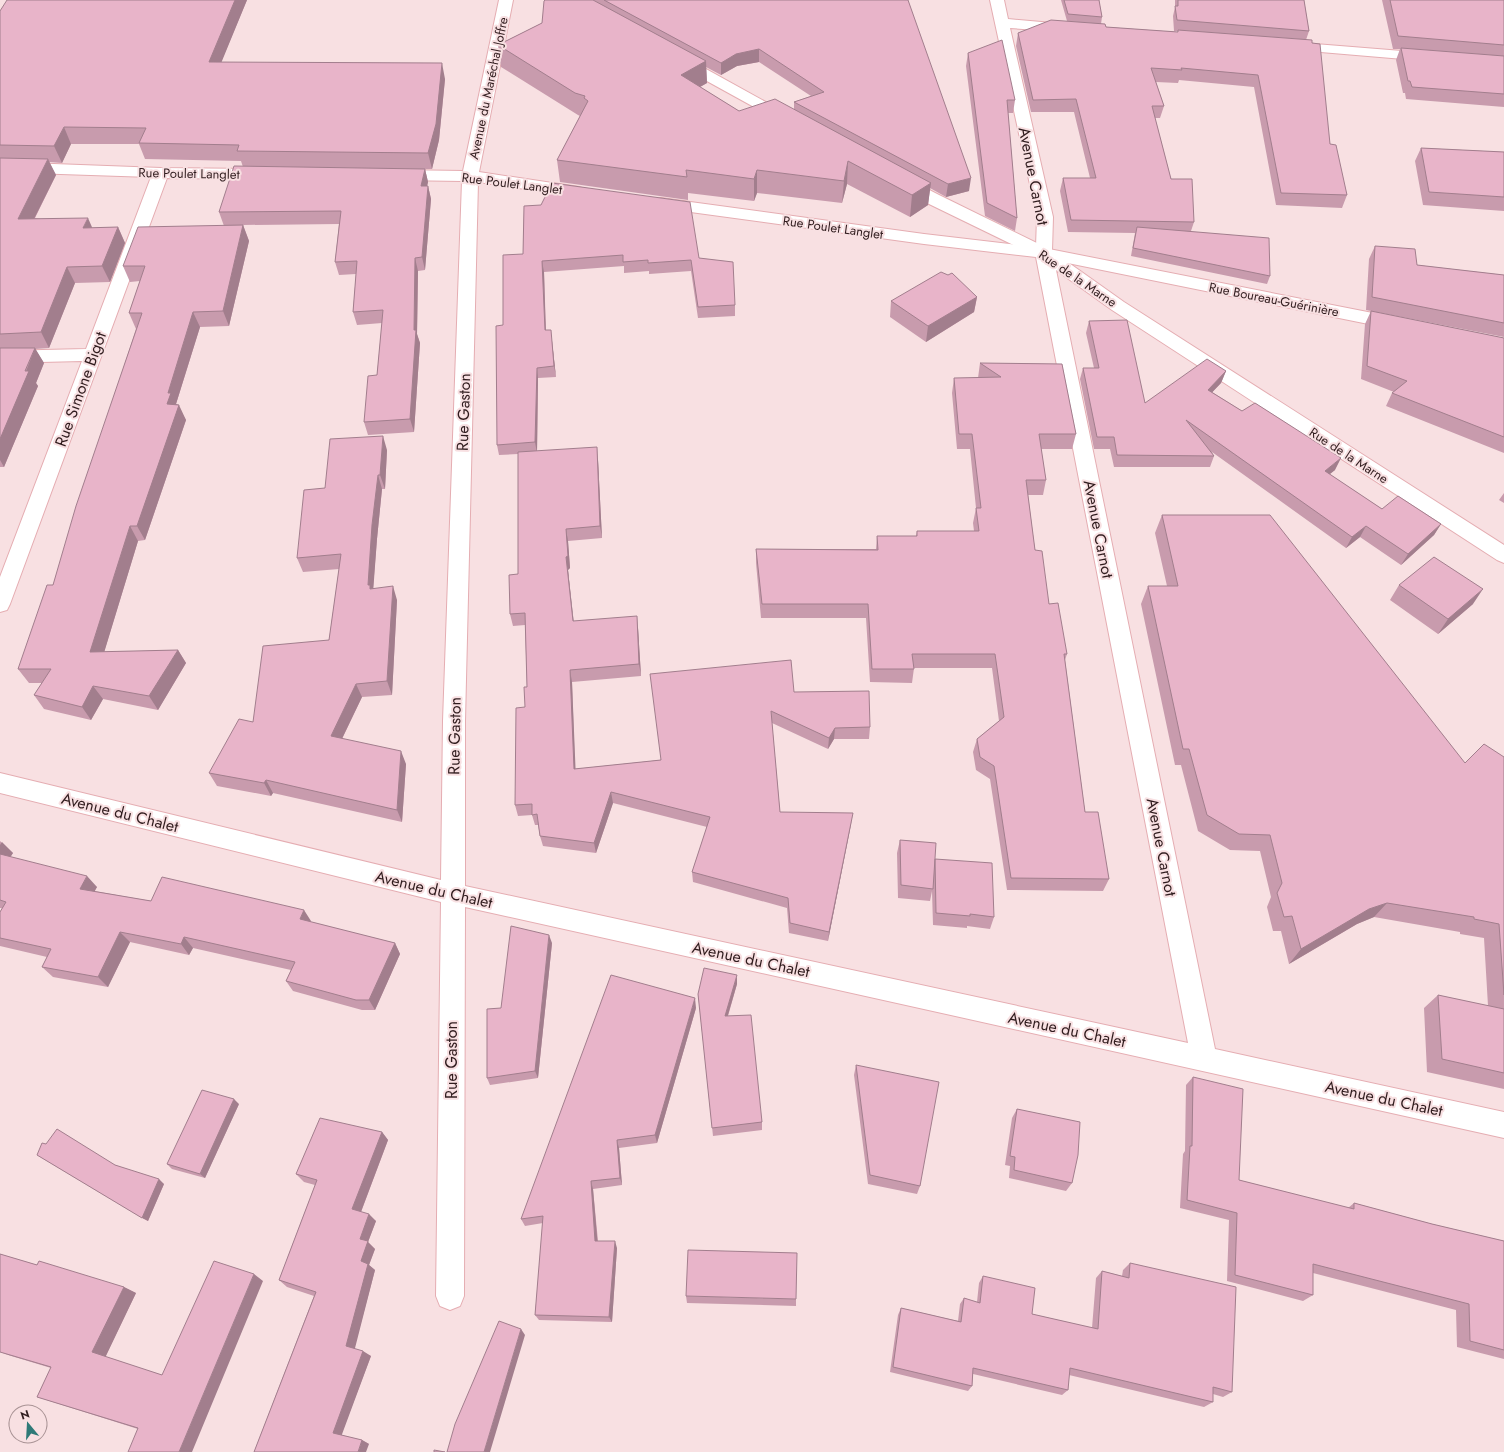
<svg xmlns="http://www.w3.org/2000/svg" width="1504" height="1452" font-family="Jost,sans-serif">
<style>
.lines{fill:none;stroke-linecap:round;stroke-linejoin:round}
.minor-casing{stroke:#e5adb2;stroke-width:2}
.major-casing{stroke:#e5adb2;stroke-width:2}
.minor{fill:#fff;fill-rule:evenodd}
.major{fill:#fff;fill-rule:evenodd}
.wall{fill:#c89bad;fill-rule:evenodd}
.shaded-wall{fill:#a27e8d}
.building{fill:#e8b4c9;stroke:#a27e8d}
.labels{text-anchor:middle;stroke-width:4;stroke-linejoin:round;paint-order:stroke}
.far-street-label{font-size:13px;fill:#301c1e;stroke:#f8e0e2}
.street-label{font-size:16px;fill:#301c1e;stroke:#f8e0e2}
</style>
<rect width="100%" height="100%" fill="#f8e0e2"/>
<g class="lines">
<g class="minor-casing">
<path id="minor" d="M499,0h14l-34,172 100,15 6,2 2,3 -2,3 -6,2 -101,-15 -13,539v165l723,157 -152,-786 -112,-13 -263,-36 -6,-1 -2,-4 2,-4 6,-1 263,36 112,13 1,-30 -47,-217h14l4,19 56,5 5,1 2,3 -2,3 -5,1 -54,-4 43,189 -1,34 72,51 380,243v18l-7,-3 -385,-250 -56,-40 159,779 289,63v26l-1039,-231 -1,389 -4,10 -10,4 -10,-4 -4,-10 5,-394 -441,-109v-20l441,107 2,-159 19,-540 -65,-1 -6,-2 -2,-3 2,-3 6,-2 66,1z
M1290,42l137,11 5,1 2,3 -2,3 -5,1 -142,-12 -2,-3 2,-3z
M0,162l161,6 100,1 6,2 2,3 -2,3 -6,2 -94,-1 -157,426 -3,6 -7,2v-35l82,-216 -82,2v-12l86,-2 65,-172 -151,-5z"/>
</g>
<g class="major-casing">
<path id="major" d="M681,57l5,1 105,58 3,3 -3,3 -5,2 -5,-2 -105,-58 -2,-3 2,-3z
M902,177l6,2 31,16 110,54 349,69 6,2 3,4 -3,4 -6,2 -360,-73 -111,-54 -31,-18 -2,-3 2,-3z"/>
</g>
<use href="#minor" class="minor"/>
<use href="#major" class="major"/>
</g>
<path class="wall" d="M247,0l-26,62 224,17 -6,61 -7,29h-7l3,13 -1,4h1l3,13 -6,71 -7,1 -1,63 3,9 -6,89 -46,3 -4,-13 13,-47 5,-52 -25,2 -4,-13 3,-38 -17,1 -4,-13 4,-38 -96,1 6,16 -20,85 -29,1 -24,77 10,16 -41,120 -7,1 -34,111 74,-2 8,13 -28,47 -55,-11 -12,21 -47,-11 -10,-14 8,-12h-13l-11,-14 35,-84 83,-256 -7,-16 11,-32 -10,1 -7,-16 101,-40 -5,-14 24,-45 -2,-6 -96,-2 -6,-15h-68l-9,19 -13,-1 7,13 -21,43 57,10 26,-1 7,16 -15,39 -35,1 -26,65 -14,1 9,14 -8,20 2,3 -34,81h-4v-456z
M545,0h363l61,191 -23,6 -16,-9 -2,17 -18,12 -63,-33 -5,19 -85,-10 -3,8 -66,-8v7l-128,-18 -3,-22 23,-44 -2,-1 -77,-48 -3,-22 44,-22zM759,62l52,34 -17,6v7l-55,2 -39,-24 7,-4 -1,-16 15,8 16,-9z
M1061,0h38l3,17 -1,7 5,3 71,5 1,-1h-4l-1,-15 2,-9v-7h129l5,31 -3,9 24,104 17,51 -5,13 -66,-3 -22,-118 -75,-7 -1,3 -22,-1 8,24 -4,12h-5l16,61 23,43 -3,9 79,45 -3,8 -136,-28 4,-23 -67,-1 -8,-41 3,-13h27l-16,-66h-43l-15,-66 2,-13 49,-12z
M1382,0h122v107l-98,-8 -1,-6h-2l-7,-33 4,-11h-7z
M968,53l47,47 -2,13h-5l9,105 -2,13 -30,-15 -19,-150z
M1421,148l83,4v59l-81,-6 -8,-44z
M524,206l175,52 36,47v11l-37,2 -7,-47 -42,3v-3l-25,2v-7l-80,6 2,58 6,11 4,36 -18,1 -1,73 61,9 4,78 -34,3 2,27 -2,2 5,51 65,7 3,48 -69,6 3,87 85,-9 134,-68 76,35 -1,12h-35l-6,10 -56,-26 8,89 71,12 -23,117 -39,-8 -2,-25 -94,-26 -1,-10 15,-45 -94,-24 -17,50 -53,-7 -3,-10 -2,-11h-3l-3,-10 -14,1 -3,-11 12,-118 -2,-62 -12,1 -3,-12 8,-40v-120l-19,1 -2,-10 6,-120 20,-71z
M1375,246l42,19 87,10v62l-138,-27 3,-51z
M977,297l-3,15 -48,30 -36,-25 1,-16z
M1371,311l133,27v115l-118,-47 6,-13 2,-1 -33,-13 4,-55z
M1089,321l56,82 81,-32 -5,12 -9,9 123,78 -6,4 53,35 59,15 -7,11 -33,30 -41,-28 -14,11 -134,-96 2,4 -4,11h-96l-4,-18h-16l-14,-70 3,-11h11l-8,-35z
M980,363l82,1 14,70 -4,15h-31l5,31 -3,15h-15l7,55 14,54 18,50 -2,6 20,152 24,67 -6,12 -96,-1 -17,-111 -14,-9 -3,-18 4,-13 22,-18 -7,-53h-78l-2,15 -42,-1 -4,-64h-105l-5,-55v-14h120l1,-13h39l1,-5h57l-1,-8 3,-15 -6,-59h-13l-5,-56 2,-15h24z
M387,450l-2,39h-3l-5,50 -4,49 24,12 -5,95 -30,2 -20,42 64,25 -4,58 -129,-29 -2,3 -54,-10 -8,-13 44,-51 76,-82 10,-71 -36,3 -6,-14z
M1504,493v10l-5,-3z
M1162,515l303,248 39,-6v332l-77,-17 -3,-64 14,-13 50,11 -4,-68 -24,-4v-2l-86,-15 -17,7 -68,40 -8,-33h-8l-6,-24 4,-10 -11,-46 -30,-1 -32,-19 -17,-66h-6l-34,-161 7,-18h19l-12,-53z
M1399,585l74,19 -35,30 -48,-34z
M900,840l35,21 59,56 -4,12 -23,-3v2l-34,-3 -1,-34 -2,10 -32,-3 -1,-45z
M0,841l13,12 -3,4 87,30 -3,4 57,10 160,20 -1,1 85,21 5,11 -25,56h-13l-69,-19 -7,-10 5,-11 -98,-22 -4,7 -59,-13 -22,45 -55,-10 -11,-10 5,-10 -47,-11v-34l2,-4h-2z
M552,943l-14,135 -48,7 -3,-7z
M737,984l-9,32 34,106v8l-49,6 -15,-142z
M696,1008l-39,135 -38,5 3,37 -29,4 5,52 19,7 -5,74 -73,-2 -4,-5 8,-92 -18,3 -4,-7z
M856,1065l64,121 -3,8 -49,-10 -14,-109z
M1193,1077l46,103 109,28 6,-5 78,21 72,17v118l-47,-12 -1,-37 -143,-37v22l-10,6 -76,-20 2,-61 -49,-12 3,-54 2,-3 1,-66z
M239,1104l-34,74 -33,-9 -5,-5z
M1017,1109l55,74 -6,8 -57,-13 1,-12 -5,-1 7,-47z
M382,1132l6,8 -27,72 15,9 -8,21 7,7 -6,16 6,5 -21,79 17,7 -30,79 21,5 7,4 -115,8 60,-156 -27,-9 -8,-7 36,-95 -11,-3 -8,-8z
M37,1155l78,10 49,19 -16,37z
M0,1254l37,11 87,22 12,6 -31,64 57,18 101,-94 -125,148 -101,-32 14,-29 -43,-13 -8,-3z
M1130,1263l102,129 -9,5 -10,-3v8l-9,5 -135,-32 -1,15 -6,5 -89,-21 -1,12 -4,5 -78,-19 8,-57 3,-7 57,13 2,-17 4,-6 13,4 2,-19 4,-7 49,38 60,14 4,-50 6,-7 20,5 1,-6z
M686,1296l110,3v7l-109,-3z"/>
<path class="shaded-wall" d="M235,0h12l-32,78 -6,-16z
M759,49v13l-22,4 -16,9v-12l15,-9z
M706,61l1,22 -25,14 -1,-22z
M442,63l3,16 -6,61 -7,29 -4,-16z
M64,127l7,17 -9,19 -8,-17z
M48,159l8,16 -30,60 -8,-16z
M848,161l-1,23 -5,19 2,-22z
M425,169l3,13 -4,17 -3,-13z
M757,170v23l-3,8v-22z
M971,178l-2,13 -23,6 2,-13z
M931,183l-3,22 -18,12 2,-22z
M428,186l3,13 -6,71 -3,-13z
M88,218l7,16 -12,-6z
M243,225l6,16 -20,85 -6,-15z
M118,227l7,16 -15,39 -8,-16z
M415,258l3,13 -1,63 3,9 -6,89 -4,-13 4,-89z
M542,261l2,11 2,69 -1,-11z
M67,267l8,16 -26,65 -8,-16z
M977,297l-3,15 -48,30 2,-16z
M193,312l7,15 -24,77 3,1 7,15 -41,120 -8,-14 31,-133z
M551,330l1,11 4,36 -2,-11z
M35,348l9,15 -8,20 2,3 -34,81 -4,-7v-21z
M537,368l1,10 -1,75 -2,-11z
M1226,371l-5,12 -17,18 4,-11z
M383,436l4,14 -2,39 -5,-14z
M597,447l1,13 4,78 -2,-12z
M1341,458l-6,12 -16,13 6,-12z
M378,475l4,14 -5,50 -4,54 -5,-8 4,-60z
M1441,524l-7,11 -33,30 7,-11z
M130,526l8,15 -38,125 -10,-14z
M1366,526l-6,11 -14,11 6,-11z
M566,529l2,12 2,27 -2,2 7,63 -2,-12 -7,-64z
M393,586l4,14 -5,95 -5,-14z
M1483,589l-10,15 -35,30 10,-15z
M637,616l1,12 3,48 -2,-12z
M178,650l8,13 -28,47 -9,-14z
M570,670l2,12 4,98 -2,-11z
M356,684l6,13 -25,52 -6,-13z
M93,686l10,13 -12,21 -9,-13z
M835,728l-1,11 -6,10 1,-11z
M401,751l5,13 -4,58 -5,-12z
M266,780l7,13 -2,3 -7,-13z
M611,792l2,11 -17,50 -2,-10z
M853,813l-2,11 -23,117 1,-9z
M2,842l11,11 -7,11 -6,-5v-14z
M87,876l10,11 -7,13 -10,-11z
M1387,903l-13,14 -17,7 -68,40 12,-15 68,-40z
M304,910l7,11 -4,9 -7,-11z
M120,932l10,10 -22,45 -10,-10z
M549,935l3,8 -14,135 -3,-7z
M184,937l9,11 -4,7 -8,-11z
M395,943l5,11 -25,56 -6,-10z
M737,975v9l-12,41v-9z
M695,998l1,10 -39,135 -2,-8z
M234,1099l5,5 -34,74 -5,-4z
M382,1132l6,8 -29,77 -7,-8z
M617,1140l2,8 3,37 -2,-7z
M159,1179l5,5 -16,37 -6,-3z
M591,1181l2,8 5,59 -3,-7z
M369,1214l7,7 -8,21 7,7 -6,16 6,5 -21,82 -8,-6 14,-107z
M615,1241l2,7 -5,74 -3,-5z
M254,1274l9,7 -71,171h-13z
M124,1287l12,6 -31,65 -13,-6z
M521,1329l4,6 -35,117h-6z
M363,1351l8,5 -30,81 -8,-4z
M362,1440l7,4 -3,8h-8z"/>
<path class="building" d="M7,0h228l-26,62 233,1 -6,61 -8,29 -191,-2 2,-6 -100,-2 7,-15 -82,-1 -10,19 -54,-1v-134z
M545,0h48l113,61 -25,14 58,36 36,-12 156,84 -19,12 -64,-34 -4,20 -87,-11 -3,9 -68,-9 1,7 -130,-17 31,-59 -4,-3 1,-2 -10,-3 -77,-48 44,-22 2,-22z
M604,0h304l63,178 -23,6 -154,-82 30,-10 -65,-43 -23,5 -15,9z
M1064,0h35l3,17 -34,-3z
M1178,0h126l5,31 -132,-11 -2,-14h3z
M1390,0h114v45l-106,-9z
M1051,20l54,4 1,3 72,5v-2l134,10v3l8,1 10,100 6,1 11,50 -66,-2 -23,-118 -77,-7 1,2 -31,-2 13,38h-12l19,73h21l2,43 -123,-2 -8,-42h33l-20,-79 -43,1 -15,-67z
M1002,40l13,60h-8l10,118 -30,-15 -19,-150z
M1401,48l103,8v38l-92,-7 -2,-6h-2z
M1421,148l83,4v45l-75,-5z
M0,158l48,1 -30,60 70,-1 -5,10 35,-1 -16,39 -35,1 -26,65 -41,2z
M234,166l191,3 -4,17h7l-6,71 -7,1 -1,72h2l-6,89 -46,3 4,-46 9,-1 6,-65 -30,2 4,-51 -22,1 6,-51 -122,1z
M552,183l138,19 9,56 34,4 2,43 -37,2 -7,-47 -43,3v-3l-25,2v-7l-81,6 3,69h6l3,36 -17,2 -2,74 -38,3 -1,-119 7,-1v-70l20,-1 1,-48 17,-1z
M243,225l-20,86 -30,1 -25,81h3l-4,11 12,1 -42,121h-7l-40,126 88,-2 -29,46 -56,-10 -11,21 -48,-12 17,-26h-33l29,-84h6l23,-79 66,-193h-13l16,-47h-22l15,-39z
M1137,227l132,11 1,38 -137,-28z
M1375,246l40,3 2,16 87,10v48l-132,-26z
M941,272l7,3 4,-2 25,24 -49,29 -37,-25z
M1371,311l133,27v99l-112,-44 15,-12 -40,-15z
M1127,320l18,83 62,-44 19,12 -18,19 34,21 13,-8 86,55 -16,13 57,38 16,-13 43,28 -33,30 -42,-28 -14,11 -166,-117 28,36 -97,-1 -3,-18h-17l-14,-69h16l-10,-47z
M0,348h35l-10,23h4l-29,68z
M980,363l82,1 14,70h-37l7,46h-20l9,70 7,1 7,53 9,-1 9,51h-3l21,158h13l11,67 -98,-1 -17,-112 -14,-9 -3,-18 27,-22 -9,-63h-83l2,15h-42l-4,-65h-106l-6,-55 122,1 -1,-14h40v-5h62l-3,-23h5l-9,-74h-13l-5,-56 47,-1z
M383,436l-3,39h-2l-6,50 -4,60h2v4l23,-3 -6,95 -31,3 -25,52 70,15 -4,59 -131,-30 -2,3 -55,-10 30,-54 14,3 10,-76 66,-6 12,-86 -44,4 7,-68 21,-2 5,-49z
M597,447l3,79 -34,3 2,27 -2,1 7,64 64,-5 2,48 -69,6 4,99 87,-9 -11,-86 141,-14 3,32 75,-1 1,36 -35,1 -6,10 -58,-27 9,101 73,1 -24,119 -39,-9 -2,-25 -96,-26 18,-55 -99,-25 -17,51 -54,-7 -3,-22 -5,1v-11l-17,1 1,-97 9,-1 -1,-20h3l-2,-74 -15,1 -1,-39 9,-1v-122z
M1162,515h108l195,248 19,-19 20,13v238l-5,-71 -25,-5v-2l-87,-14 -18,6 -68,40 -9,-33 -8,1 -7,-24 5,-10 -12,-48 -31,-1 -32,-19 -18,-66h-6l-35,-163h30z
M1434,557l49,32 -35,30 -49,-34z
M900,840l36,3 -3,46 -32,-4z
M0,854l87,22 -7,13 71,12 11,-24 142,33 -4,9 95,24 -26,57h-13l-70,-19 9,-19 -111,-25 -3,7 -61,-12 -22,45 -56,-10 9,-18 -51,-11v-26l6,-10 -6,-2z
M935,859l57,4 2,54 -24,-3v2l-34,-3z
M511,926l38,9 -14,136 -48,7v-69l14,-1z
M704,968l33,7 -12,41 26,-1 11,107 -50,6 -14,-134z
M611,975l84,23 -40,137 -38,5 3,38 -29,3 4,60h20l-6,76 -74,-2 8,-99 -22,3z
M1438,995l66,14v64l-62,-14z
M856,1065l83,17 -19,104 -50,-11z
M1193,1077l50,12 -4,91 115,29v-6l78,21 72,17v109l-34,-9 -1,-37 -156,-40v31l-78,-20 2,-62 -50,-13 3,-54h2z
M202,1090l32,9 -34,75 -33,-10z
M1017,1109l63,13 -2,33 -6,28 -58,-13 1,-13 -5,-1z
M320,1118l62,14 -30,77 17,5 -9,25 8,2 -7,20 7,3 -22,82 17,5 -30,82 29,7 -4,12h-104l62,-160 -37,-12 38,-100 -21,-6z
M57,1129l58,36 44,14 -17,39 -105,-63 5,-12 4,1z
M688,1250l109,3 -1,46 -110,-3z
M0,1254l37,11 2,-4 85,26 -32,65 70,23 52,-114 40,13 -75,178h-51l10,-24 -101,-31 14,-30 -51,-15z
M1130,1263l106,24 -4,105 -19,-5v15l-143,-34 -2,22 -95,-22 -1,18 -79,-19 8,-59 60,14 3,-24 16,5 3,-27 52,12 -3,26 66,15 4,-58 27,7z
M499,1321l22,8 -37,123h-37l8,-28z
M434,1450l11,2h-11z"/>
<g class="labels">
<g class="far-street-label">
<text transform="translate(488 88) rotate(-78)" y="5">Avenue du Maréchal Joffre</text>
<text transform="translate(189 173) rotate(1)" y="5">Rue Poulet Langlet</text>
<text transform="translate(512 183) rotate(7)" y="5">Rue Poulet Langlet</text>
<text transform="translate(833 227) rotate(8)" y="5">Rue Poulet Langlet</text>
<text transform="translate(1078 278) rotate(34)" y="5">Rue de la Marne</text>
<text transform="translate(1274 299) rotate(11)" y="5">Rue Boureau-Guérinière</text>
<text transform="translate(1349 455) rotate(33)" y="5">Rue de la Marne</text>
</g>
<g class="street-label">
<text transform="translate(1034 176) rotate(79)" y="6">Avenue Carnot</text>
<text transform="translate(80 389) rotate(-70)" y="6">Rue Simone Bigot</text>
<text transform="translate(463 412) rotate(-88)" y="6">Rue Gaston</text>
<text transform="translate(1099 529) rotate(79)" y="6">Avenue Carnot</text>
<text transform="translate(454 736) rotate(-89)" y="6">Rue Gaston</text>
<text transform="translate(120 812) rotate(14)" y="6">Avenue du Chalet</text>
<text transform="translate(1162 847) rotate(79)" y="6">Avenue Carnot</text>
<text transform="translate(434 889) rotate(13)" y="6">Avenue du Chalet</text>
<text transform="translate(751 959) rotate(12)" y="6">Avenue du Chalet</text>
<text transform="translate(1067 1029) rotate(12)" y="6">Avenue du Chalet</text>
<text transform="translate(451 1060) rotate(-90)" y="6">Rue Gaston</text>
<text transform="translate(1384 1098) rotate(12)" y="6">Avenue du Chalet</text>
</g>
</g>
<g transform="translate(28 1424) rotate(342)"><circle r="19" fill="#f8e0e2" stroke="#a89294"/>
<path d="M0-3L7 15L0 10L-7 15Z" fill="#2f7977"/>
<text y="-6" font-size="11" font-weight="bold" text-anchor="middle" fill="#301c1e">N</text>
</g>
</svg>
